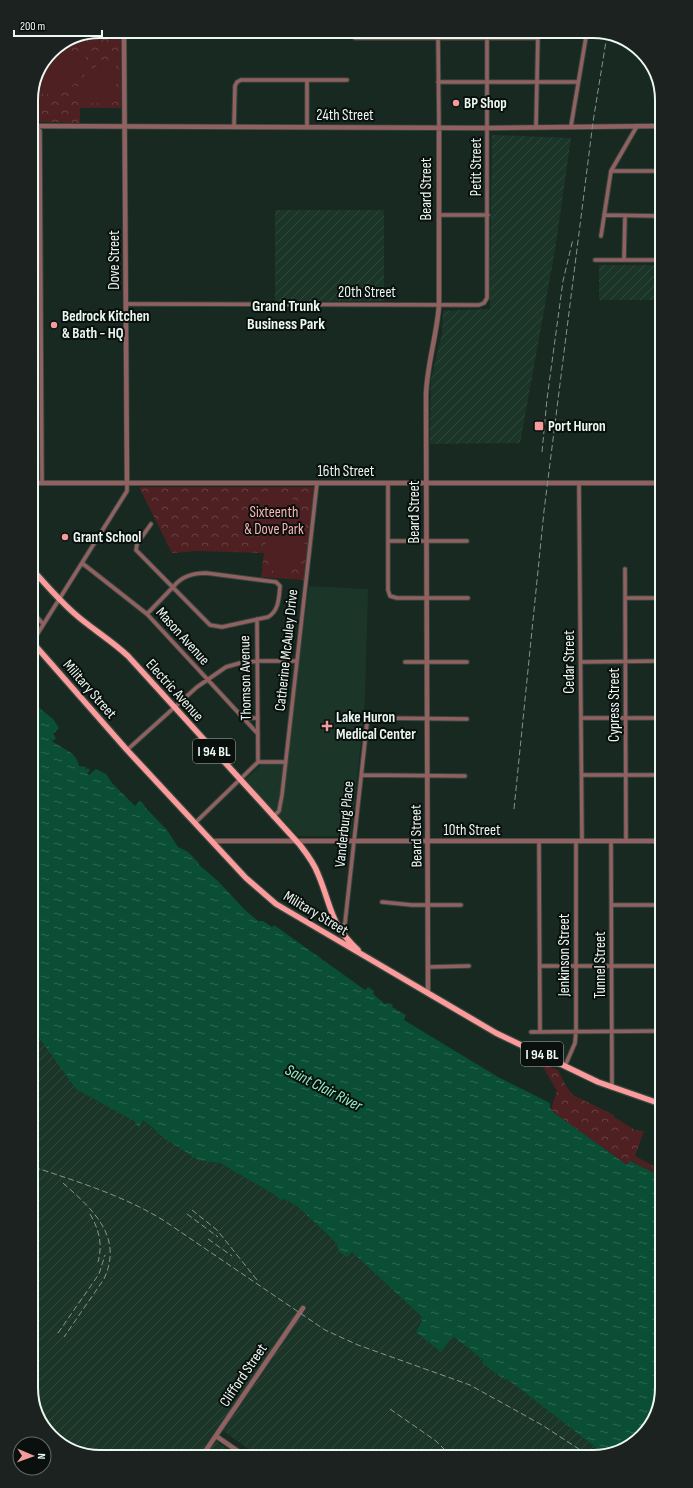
<svg xmlns="http://www.w3.org/2000/svg" width="693" height="1488" font-family="'Sofia Sans Condensed',sans-serif">
<style>
.built{fill:#1c3529}
.industrial{fill:url(#industrial-furrows)}
.park{fill:url(#park-crowns)}
.pitch{fill:#4e2022}
.water{fill:url(#water-ripples)}
.lines{fill:none;stroke-linecap:round;stroke-linejoin:round}
.minor-casing{stroke:#36463e;stroke-width:5.5}
.tertiary-casing{stroke:#36463e;stroke-width:6}
.primary-casing{stroke:#36463e;stroke-width:8}
.minor{stroke:#906160;stroke-width:3.5}
.tertiary{stroke:#906160;stroke-width:4.5}
.primary{stroke:#fb9b9b;stroke-width:5.5}
.rail{stroke:#85938c;stroke-width:1;stroke-dasharray:6 3;stroke-linecap:butt}
.poi-dot{fill:#f59b9b;stroke:#09100d;stroke-width:1.5}
.labels{text-anchor:middle;stroke-width:4;stroke-linejoin:round;paint-order:stroke}
.shield{fill:#09100d;stroke:#a7b2ad;stroke-width:1}
.shield-label{font-size:14px;font-weight:bold;fill:#ebf7f1}
.poi-label{font-size:15px;font-weight:bold;fill:#ebf7f1;stroke:#09100d;text-anchor:start}
.street-label{font-size:15px;fill:#ebf7f1;stroke:#09100d}
.park-label{font-size:15px;fill:#fcb3b2;stroke:#09100d}
.neighbourhood-label{font-size:16px;font-weight:bold;fill:#ebf7f1;stroke:#09100d}
.water-label{font-size:16px;font-style:italic;fill:#92eec4;stroke:#09100d}
.rim{fill:none;stroke:#ebf7f1;stroke-width:2}
</style>
<defs>
<pattern id="industrial-furrows" width="10" height="10" patternUnits="userSpaceOnUse"><rect width="10" height="10" fill="#1c3529"/><path d="M-1 1l2-2M0 10L10 0M9 11l2-2" fill="none" stroke="#32493e"/></pattern>
<pattern id="park-crowns" width="20" height="18" patternUnits="userSpaceOnUse"><rect width="20" height="18" fill="#4e2022"/><path d="M2 6a3 3 0 1 1 6 0M12 15a3 3 0 1 1 6 0" fill="none" stroke="#684143"/></pattern>
<pattern id="water-ripples" width="26" height="14" patternUnits="userSpaceOnUse"><rect width="26" height="14" fill="#0a4e36"/><path d="M2 4q2-2 4 0t4 0M15 11q2-2 4 0t4 0" fill="none" stroke="#2e6854"/></pattern>
</defs>
<rect width="100%" height="100%" fill="#182921"/>
<path class="built" d="M309,586l59,3 -3,111 -14,136h-53l-53,-56 16,-15 25,-1z"/>
<path class="industrial" d="M492,135l79,3 -16,112 -35,193 -90,1 1,-65 11,-45 1,-23 47,-2z
M275,210h109v91h-109z
M599,265h60v35h-60z
M34,1034l2,3 2,-1 96,85 5,7 4,-8 16,13 -1,2 53,26 9,2 55,32 6,6 2,-2 14,7 33,32 22,14 71,66 -5,8 -2,6 25,19 12,-15 30,24 -1,3 23,17 2,-1 96,74 -345,3 -40,-29 -21,29 -102,1 -37,-14 -23,-32z
M216,1441l21,15h-31z"/>
<path class="park" d="M72,37l49,1v70h-41v15l-43,-1v-39l14,-32z
M139,487h175l-10,93 -43,-3 3,-24 -67,-2 -25,2z
M540,1062l18,8 8,16 7,9 41,20v2l21,13 9,1 -9,25 26,14v6l-30,-15 -4,4 -74,-53 -2,-3 6,-18z"/>
<path class="pitch" d="M51,52h35c-1,26 -15,44 -43,42l1,-27z
M116,62v38l-3,3h-33v-2h-5c0,-23 18,-39 41,-39z
M266,491c25,0 39,14 38,39l-38,2 -3,-3z
M240,514h16v15h-16z
M305,532c0,24 -6,38 -30,45l-10,-37 3,-4z"/>
<path class="water" d="M33,703l20,16 6,9 -6,6 3,4 -3,3 -5,-4c10,12 28,12 31,29l7,1 -1,3 3,-2 2,3 -3,2 2,2 7,-6 10,5 6,9 23,23 5,-5 3,2 2,4 22,23 11,17 10,5 11,11 -1,1 20,17 27,29 13,11h5l9,6 2,-2 91,65 3,-3 6,4 -1,3 12,10 4,-1 4,2 -1,2 14,8 -2,5 94,57 52,26v5l3,4 74,53 3,-4 31,15 1,213 -12,38 -34,26h-13l-96,-74 -2,1 -23,-17 1,-3 -30,-24 -12,16 -25,-20 7,-14 -71,-66 -5,5 -9,-6 -1,-7 -40,-38 -14,-7 -2,2 -6,-6 -55,-32 -22,-3 -40,-26 1,-1 -16,-13 -4,8 -5,-7 -58,-32 -38,-53 -2,1 -2,-3z"/>
<g class="lines">
<g class="minor-casing">
<path id="minor" d="M438,33l1,95
M355,38h183
M438,82h140
M35,87l1,39 4,5 2,352
M234,126l1,-40 2,-4 4,-2h106
M536,126l2,-94
M571,126l16,-95
M307,127v-46
M611,171h48
M439,215h49
M604,215l55,1
M601,236l10,-65 26,-45
M595,260h64
M624,260l1,-44
M127,304l352,1 5,-2 3,-5v-266
M34,483l-2,-352 4,-5
M388,483v107l2,6 7,2h71
M579,484l3,357
M388,541h79
M82,563l65,51 111,120
M625,569l1,272
M625,598h35
M33,612l10,12
M147,614l27,-28c8,-10 19,-13 32,-13l70,9 4,4c-1,11 -1,25 -12,31l-46,10 -12,-2 -74,-75 1,-6 14,-20
M257,619l1,143
M33,641l94,-150v-8
M405,662h62
M582,662l78,-1
M242,718h16
M581,718h79
M127,750l70,-63 29,-20 14,-4 18,-2h39
M258,762h28
M362,775l103,1
M582,775h78
M273,817l6,-6 3,-16 35,-312
M195,823l63,-61
M539,841l1,190
M611,841l1,247
M382,902l30,3h49
M612,905h49
M340,930l5,-7 1,-9 21,-191 2,-3 9,-2 89,1
M541,966h120
M428,967l41,-1
M531,1032l130,-1
M565,1066l10,-23 1,-12v-190"/>
</g>
<g class="tertiary-casing">
<path id="tertiary" d="M124,36l3,447
M31,126l457,2 170,-2
M32,483h627
M212,841h448
M428,993l-2,-598c1,-31 11,-60 13,-90v-177
M216,1436l29,20
M202,1456l101,-148"/>
</g>
<g class="primary-casing">
<path id="primary" d="M32,569c14,16 27,31 43,45 17,15 36,26 53,42l172,189c7,9 14,18 18,29 14,33 11,49 40,76
M33,643l94,107 119,128 30,26 220,129 102,49 63,22"/>
</g>
<use href="#minor" class="minor"/>
<use href="#tertiary" class="tertiary"/>
<use href="#primary" class="primary"/>
<path class="rail" d="M542,452l5,-53 16,-118 10,-42
M514,809l30,-298 49,-389 14,-87
M34,1167c44,15 88,28 129,53l162,110 33,15 112,40 72,40 43,28
M63,1183c29,26 61,53 41,96l-40,58
M192,1210l25,20 40,50
M90,1214c9,15 13,31 8,48
M187,1214l31,23
M208,1239l24,17
M58,1333l41,-59 6,-19
M390,1409l46,32 13,13"/>
</g>
<g class="poi-dot">
<circle cx="456" cy="103" r="4"/>
<circle cx="54" cy="325" r="4"/>
<rect x="534" y="421" width="10" height="10" rx="2"/>
<circle cx="65" cy="537" r="4"/>
<path d="M325 720h4v4h4v4h-4v4h-4v-4h-4v-4h4z"/>
</g>
<g class="labels">
<g class="shield">
<rect x="193" y="739" width="42" height="24" rx="3"/>
<rect x="521" y="1042" width="42" height="24" rx="3"/>
</g>
<g class="shield-label">
<text x="214" y="756">I 94 BL</text>
<text x="542" y="1059">I 94 BL</text>
</g>
<g class="poi-label">
<text x="464" y="108">BP Shop</text>
<text x="62" y="321">Bedrock Kitchen<tspan x="62" dy="17">&amp; Bath - HQ</tspan></text>
<text x="548" y="431">Port Huron</text>
<text x="73" y="542">Grant School</text>
<text x="336" y="722">Lake Huron<tspan x="336" dy="17">Medical Center</tspan></text>
</g>
<g class="street-label">
<text x="345" y="120">24th Street</text>
<text transform="translate(476 167) rotate(-90)" y="5">Petit Street</text>
<text transform="translate(426 189) rotate(-90)" y="5">Beard Street</text>
<text transform="translate(114 260) rotate(-90)" y="5">Dove Street</text>
<text x="367" y="297">20th Street</text>
<text x="346" y="476">16th Street</text>
<text transform="translate(414 512) rotate(-90)" y="5">Beard Street</text>
<text transform="translate(183 636) rotate(48)" y="5">Mason Avenue</text>
<text transform="translate(286 650) rotate(-84)" y="5">Catherine McAuley Drive</text>
<text transform="translate(569 662) rotate(-90)" y="5">Cedar Street</text>
<text transform="translate(245 678) rotate(-91)" y="5">Thomson Avenue</text>
<text transform="translate(90 689) rotate(49)" y="5">Military Street</text>
<text transform="translate(175 690) rotate(48)" y="5">Electric Avenue</text>
<text transform="translate(614 705) rotate(-90)" y="5">Cypress Street</text>
<text transform="translate(344 824) rotate(-84)" y="5">Vanderburg Place</text>
<text x="472" y="835">10th Street</text>
<text transform="translate(416 836) rotate(-91)" y="5">Beard Street</text>
<text transform="translate(316 913) rotate(31)" y="5">Military Street</text>
<text transform="translate(564 955) rotate(-90)" y="5">Jenkinson Street</text>
<text transform="translate(600 965) rotate(-90)" y="5">Tunnel Street</text>
<text transform="translate(243 1375) rotate(-56)" y="5">Clifford Street</text>
</g>
<g class="park-label">
<text x="274" y="517">Sixteenth<tspan x="274" dy="17">&amp; Dove Park</tspan></text>
</g>
<g class="neighbourhood-label">
<text x="286" y="311">Grand Trunk<tspan x="286" dy="18">Business Park</tspan></text>
</g>
<g class="water-label">
<text transform="translate(324 1087) rotate(27)" y="6">Saint Clair River</text>
</g>
</g>
<path d="M0 0H693V1488H0ZM100 38H593A62 62 0 0 1 655 100V1388A62 62 0 0 1 593 1450H100A62 62 0 0 1 38 1388V100A62 62 0 0 1 100 38Z" fill="#1b221f" fill-rule="evenodd"/>
<path class="rim" d="M100 38H593A62 62 0 0 1 655 100V1388A62 62 0 0 1 593 1450H100A62 62 0 0 1 38 1388V100A62 62 0 0 1 100 38Z"/>
<g transform="translate(32 1456) rotate(92)"><circle r="19" fill="#09100d" stroke="#636c68"/>
<path d="M0-3L7 15L0 10L-7 15Z" fill="#f59b9b"/>
<text y="-6" font-size="11" font-weight="bold" text-anchor="middle" fill="#ebf7f1">N</text>
</g>
<path d="M14 30v6h88v-6" fill="none" stroke="#ebf7f1" stroke-width="2"/>
<text x="20" y="30" font-size="12" fill="#ebf7f1" stroke="#09100d" stroke-width="3" paint-order="stroke">200 m</text>
</svg>
